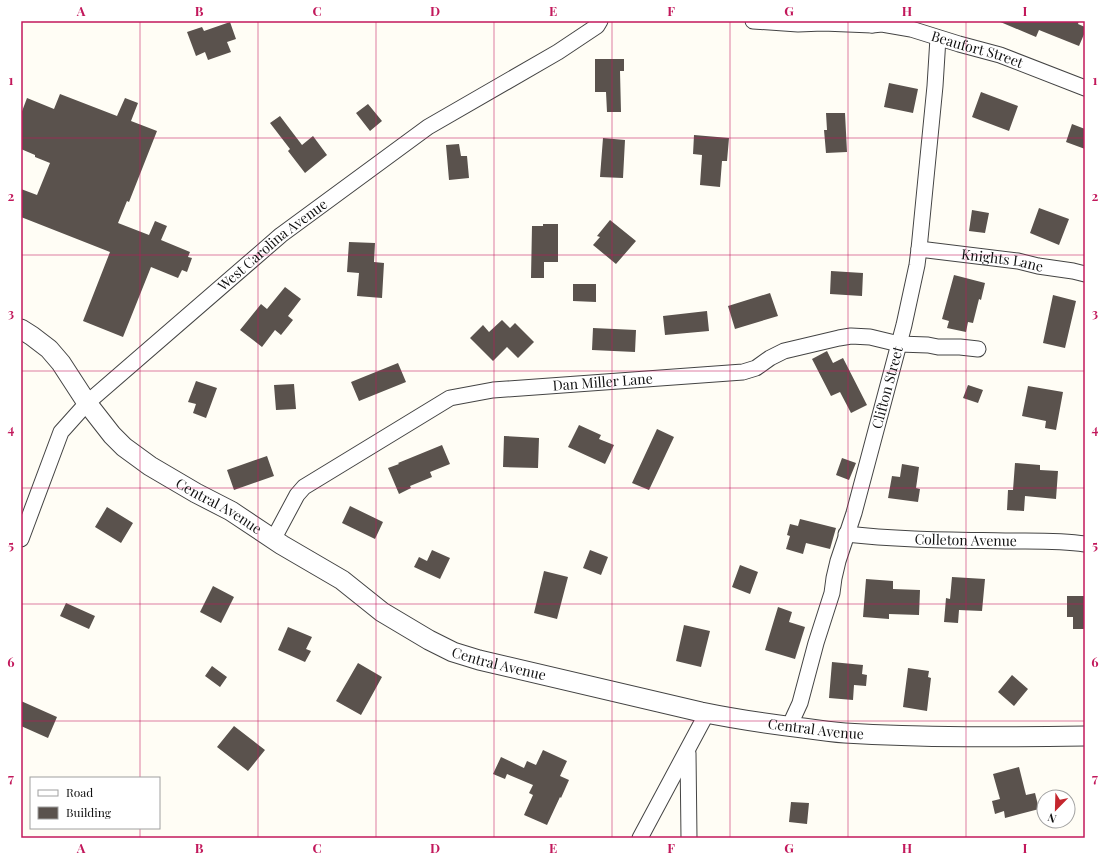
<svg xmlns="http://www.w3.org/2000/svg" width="1106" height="859" font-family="'Playfair Display',serif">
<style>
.building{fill:#5a524d}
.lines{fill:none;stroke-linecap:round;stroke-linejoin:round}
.minor-casing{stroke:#444;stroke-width:17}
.tertiary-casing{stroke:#444;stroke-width:21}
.minor{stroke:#fff;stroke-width:15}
.tertiary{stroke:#fff;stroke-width:19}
.grid{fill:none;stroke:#c2185b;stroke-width:1;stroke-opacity:0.55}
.labels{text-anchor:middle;stroke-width:4;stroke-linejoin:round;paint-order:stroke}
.street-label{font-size:14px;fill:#111;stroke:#fff}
.neatline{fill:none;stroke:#c2185b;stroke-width:1.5}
.grid-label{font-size:13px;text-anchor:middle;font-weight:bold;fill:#c2185b}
</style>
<rect width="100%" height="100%" fill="#fffdf5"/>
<path class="building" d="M998,21h81l-1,3 7,3v5l-6,14 -40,-16 -3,7z
M230,22l6,17 -9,3 4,10 -23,8 -3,-8 -9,4 -9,-24 15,-5 2,4z
M595,59h29v12h-4l1,41h-14l-1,-20h-11z
M889,83l29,6 -5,24 -29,-6z
M981,92l37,14 -9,25 -37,-14z
M60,94l57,22 8,-18 13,5 -7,18 26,10 -28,71 -2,-1 -9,22 31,12 6,-14 12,5 -6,14 29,12 -2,5 4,1 -5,14 -5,-2 -4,8 -27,-11 -28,70 -40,-16 27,-69 -89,-35v-28l16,6 13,-32 -15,-6v-2l-14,-6v-35l6,-16 27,11z
M368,104l14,17 -12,10 -14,-18z
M826,113h19l2,39 -21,1 -2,-23h3z
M280,116l22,29 11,-9 14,19 -22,18 -17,-22 2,-2 -20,-26z
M1072,124l13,5v20l-19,-7z
M694,135l35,3 -2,23h-5l-2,26 -20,-2 2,-30 -9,-1z
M603,138l22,2 -2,38 -23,-1z
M459,144l2,12h6l2,22 -20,2 -3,-35z
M1039,208l30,11 -10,26 -29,-12z
M972,210l17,3 -4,20 -16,-2z
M610,220l26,21 -20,23 -23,-19 7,-8 -3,-1z
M543,224h15v38h-14v16h-13l1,-52h11z
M349,242l26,1 -1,19 10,1 -2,35 -25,-2 2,-23 -12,-1z
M831,271l32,2 -1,23 -32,-2z
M954,275l31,8 -4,17 -2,-1 -6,24 -5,-1 -2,10 -19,-4 2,-7 -7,-2z
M573,284h23v18l-23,-1z
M285,287l16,12 -13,17 5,4 -12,15 -6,-5 -13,17 -22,-17 21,-26 6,5z
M770,293l8,23 -43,13 -7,-23z
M1053,295l23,6 -11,47 -22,-5z
M707,311l2,20 -44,4 -2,-19z
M502,320l8,8 5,-5 19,19 -16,16 -11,-11 -14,14 -23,-23 13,-13 6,7z
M593,328l43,2 -1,22 -43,-2z
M827,351l6,12 10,-5 24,47 -16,8 -11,-21 -9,4 -19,-37z
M398,363l8,19 -47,19 -8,-19z
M196,381l21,7 -11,30 -13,-5 3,-9 -8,-2z
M294,384l2,25 -20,1 -2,-25z
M968,385l15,5 -5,13 -15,-5z
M1028,386l35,6 -7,38 -11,-2 1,-7 -24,-5z
M579,425l22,10 -2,4 15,6 -9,19 -37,-17z
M657,429l17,8 -25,53 -17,-7z
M504,436l35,2 -1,30 -35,-1z
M442,445l8,19 -20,8 2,5 -22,9 1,2 -12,6 -11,-26 11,-4 -1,-1z
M267,456l7,20 -40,14 -7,-20z
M842,458l14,5 -7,17 -13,-5z
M1015,463l25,2v5l18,1 -2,28 -31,-3 -1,15 -17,-1 1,-20h5z
M902,464l17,3 -3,21 4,1 -2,13 -30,-4 4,-22 8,1z
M350,506l33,16 -8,17 -33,-16z
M107,507l26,16 -12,20 -26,-16z
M800,519l36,9 -6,21 -24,-6 -3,11 -17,-5 4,-13 -3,-1 3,-11 8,2z
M432,550l18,8 -10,21 -26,-12 5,-10 8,4z
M590,550l18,7 -7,18 -18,-7z
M740,565l18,7 -8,22 -18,-7z
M544,571l24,6 -11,42 -23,-6z
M952,577l33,2 -3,32 -23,-1 -1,13 -14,-1 2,-24 4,1z
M866,579l27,2v8l27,1 -1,25 -30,-1v5l-26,-2z
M213,586l21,11 -13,26 -21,-11z
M1067,596h18v33h-12v-12h-6z
M66,603l29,13 -6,13 -29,-13z
M778,607l14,5 -3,10 16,5 -10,32 -30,-9z
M684,625l26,6 -9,36 -25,-6z
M288,627l24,10 -6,12 5,2 -6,11 -27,-12z
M832,662l31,3 -1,9 5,1 -1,11 -12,-1 -1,15 -24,-2z
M358,663l24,14 -21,38 -25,-14z
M212,666l15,11 -7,10 -15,-11z
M908,668l21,3 -1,6 3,1 -4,33 -24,-4z
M1012,675l16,14 -14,17 -16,-14z
M21,701l36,16 -9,21 -27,-12z
M234,726l31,24 -17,21 -31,-24z
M543,750l24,11 -7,15 9,4 -8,18 -1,-1 -13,28 -23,-10 9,-20 -4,-2 4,-8 -26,-11 -2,5 -12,-5 8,-17 23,11 3,-7 9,4z
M1019,767l7,28 9,-2 4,16 -34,9 -1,-7 -9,3 -3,-13 8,-2 -7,-25z
M791,802l18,1 -2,21 -18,-2z"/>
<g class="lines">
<g class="minor-casing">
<g id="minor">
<path d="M753,21l45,3 25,-1 49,2"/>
<path id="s1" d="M866,21l6,4 10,-1 29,5 48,15 41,11 85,33"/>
<path id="s2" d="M919,249l99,12 20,5 35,5 12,3"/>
<path id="s3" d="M846,534c53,6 106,6 159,7 26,0 55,-1 80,3"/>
<path id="s4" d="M274,538l23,-43 7,-8 146,-89 43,-8 250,-18 13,-4 14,-10 14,-7 55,-13 12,-2 19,1 29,7 29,1 10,2h22l18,2"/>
<path id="s5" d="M21,539l40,-107 26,-29 194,-168 147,-108 130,-75 39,-26 3,-5"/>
<path id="s6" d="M789,727l11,-24 16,-60 16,-50 2,-15 4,-17 16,-48 50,-188 13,-60 2,-16 16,-163 3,-48"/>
<path d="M688,753l1,85"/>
<path d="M640,838l67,-125"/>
</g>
</g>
<g class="tertiary-casing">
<g id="tertiary">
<path id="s7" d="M21,329l11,7 17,13 12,14 26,40 25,32 12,12 26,19 46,27 35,18 51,34 60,35 40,32 47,28 24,12 26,8 222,52c34,7 68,12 102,16 14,2 28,4 42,5 80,5 160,4 240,3"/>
</g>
</g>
<use href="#minor" class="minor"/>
<use href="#tertiary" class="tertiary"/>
</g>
<path class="grid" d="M140,21v757M258,21v817M376,21v817M494,21v817M612,21v817M730,21v817M848,21v817M966,21v817M21,138h1064M21,255h1064M21,371h1064M21,488h1064M21,604h1064M21,721h1064M140,828v10"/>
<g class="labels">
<g class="street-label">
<text dy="5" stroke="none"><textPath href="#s1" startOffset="116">Beaufort Street</textPath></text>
<text dy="5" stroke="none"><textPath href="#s5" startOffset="397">West Carolina Avenue</textPath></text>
<text dy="5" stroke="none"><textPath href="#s2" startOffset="84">Knights Lane</textPath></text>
<text dy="5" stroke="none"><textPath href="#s4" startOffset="384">Dan Miller Lane</textPath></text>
<text dy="5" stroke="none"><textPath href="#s6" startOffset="354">Clifton Street</textPath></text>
<text dy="5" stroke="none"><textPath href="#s7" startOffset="270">Central Avenue</textPath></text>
<text dy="5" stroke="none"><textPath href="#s3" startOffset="120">Colleton Avenue</textPath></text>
<text dy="5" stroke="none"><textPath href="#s7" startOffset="594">Central Avenue</textPath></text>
<text dy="5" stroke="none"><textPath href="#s7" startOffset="918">Central Avenue</textPath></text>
</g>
</g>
<rect width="1106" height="859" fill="none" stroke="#ffffff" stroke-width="44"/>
<rect x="30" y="777" width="130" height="52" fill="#ffffff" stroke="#a0a0a0"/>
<rect x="38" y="790" width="20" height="6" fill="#ffffff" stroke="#a0a0a0"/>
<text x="66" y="797" font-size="12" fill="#111111">Road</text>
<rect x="38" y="807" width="20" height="12" fill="#5a524d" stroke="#a0a0a0"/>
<text x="66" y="817" font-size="12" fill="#111111">Building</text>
<g transform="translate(1056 809) rotate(203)"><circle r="19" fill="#ffffff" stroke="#a0a0a0"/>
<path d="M0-3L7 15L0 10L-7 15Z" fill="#c4262e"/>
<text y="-6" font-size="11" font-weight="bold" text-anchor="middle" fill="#111111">N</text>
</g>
<rect x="22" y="22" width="1062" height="815" class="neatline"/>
<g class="grid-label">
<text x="81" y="16">A</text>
<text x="199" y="16">B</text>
<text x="317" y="16">C</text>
<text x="435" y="16">D</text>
<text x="553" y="16">E</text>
<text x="671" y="16">F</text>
<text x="789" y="16">G</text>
<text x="907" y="16">H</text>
<text x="1025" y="16">I</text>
<text x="11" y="85">1</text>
<text x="1095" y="85">1</text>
<text x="11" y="201">2</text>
<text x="1095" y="201">2</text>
<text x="11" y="318">3</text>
<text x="1095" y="318">3</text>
<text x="11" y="434">4</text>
<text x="1095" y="434">4</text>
<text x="11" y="550">5</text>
<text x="1095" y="550">5</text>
<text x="11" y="667">6</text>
<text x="1095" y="667">6</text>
<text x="11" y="783">7</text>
<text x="1095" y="783">7</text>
<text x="81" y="853">A</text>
<text x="199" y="853">B</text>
<text x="317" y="853">C</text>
<text x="435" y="853">D</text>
<text x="553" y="853">E</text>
<text x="671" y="853">F</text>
<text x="789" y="853">G</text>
<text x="907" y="853">H</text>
<text x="1025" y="853">I</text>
</g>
</svg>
